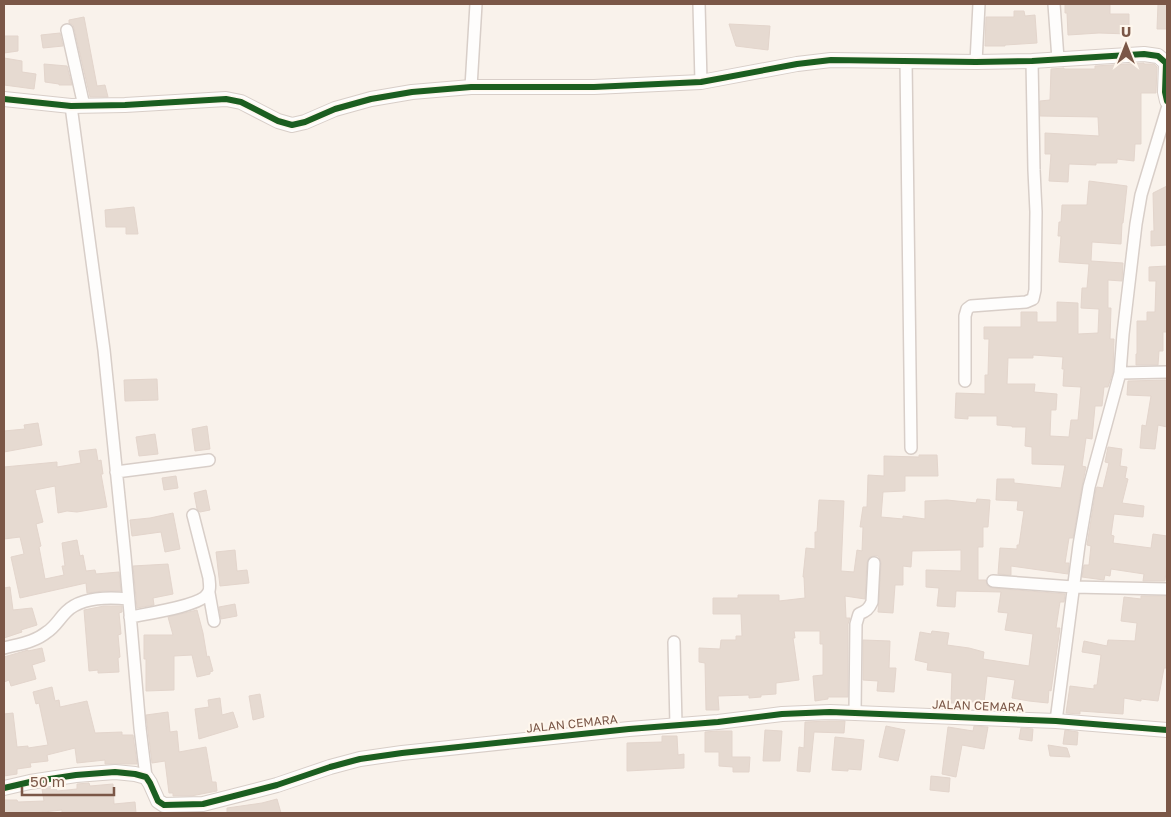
<svg xmlns="http://www.w3.org/2000/svg" width="1171" height="817" font-family="'Golos Text',sans-serif">
<style>
.building{fill:#e6dad1;stroke:#e3d5cc;fill-rule:evenodd}
.lines{fill:none;stroke-linecap:round;stroke-linejoin:round}
.minor-casing{stroke:#d8cec8;stroke-width:14}
.tertiary-casing{stroke:#d8cec8;stroke-width:16}
.minor{stroke:#fefdfc;stroke-width:11}
.tertiary{stroke:#fefdfc;stroke-width:14}
.cycleway-casing{stroke:#fff7ed;stroke-width:9}
.cycleway{stroke:#1b5e20;stroke-width:6}
.labels{text-anchor:middle;stroke-width:4;stroke-linejoin:round;paint-order:stroke}
.street-label{font-size:12px;fill:#7b5747;stroke:#fff7ed}
</style>
<rect width="100%" height="100%" fill="#f9f2eb"/>
<path class="building" d="M1065,4h45v10h19v20l-30,-1 -31,2 -1,-22h-2z
M1158,4h9v25h-10z
M1014,11h10l1,5 10,-1 2,28 -32,2v1h-20l1,-29h28z
M84,17l13,69 8,-1 3,12h-18l-16,-69 -1,-3 -4,-2v-3z
M729,24l41,2 -2,24 -32,-4z
M60,33l3,13 -20,2 -2,-13z
M4,36h14v15l-14,2z
M4,58l18,3v11l14,2 -2,15 -30,-4z
M1144,63v1h10l3,3 -1,26h-15v51h-6l-1,17 -17,-2v4h-21v2l-27,-1 -1,18 -19,-1 2,-27h-6v-21l54,3 -1,-19 -58,-1v-15l10,-1 1,-31 13,-1v1h31v-3z
M44,64l23,2 5,19h-13v-1l-14,-2z
M1089,181l38,5 -4,37h-1l-1,21 -29,-2 -1,19 32,2 -1,18 -14,-1v28h3l-1,31h4l-1,33 -5,15h-4l-2,19h-7l-3,33 -6,-1 -4,28 4,1 -4,19 -9,52h-4l-4,25h4l-1,11 -57,-8v9l-13,-1 2,-26 17,1v-4h2l5,-34 -7,-1 1,-9 -22,-1 1,-21h17v4l47,5 4,-23 -33,-1v-17l-7,-1 1,-19h-14v-1l-15,-1v-9h-29v3l-13,-1 1,-25 29,1v-19h3l1,-36h-5v-12h37v-15h16v10h20v-20l21,1v31l20,-1 1,-24 -18,-1 1,-20h5l2,-24 -30,-2 2,-26h-3l1,-14h2l1,-17h25zM1033,355l30,2 -1,12h2l-1,17 18,1 -3,33h-7l-2,17 -19,-1 1,-26h5l1,-16 -23,-2 1,-8h-28l1,-26h25z
M1167,186v59l-16,1v-15h3l-1,-38z
M134,207l4,27h-12v-7h-20l-1,-17z
M1167,266v66h-4v19h-4l-1,14h-22v-11h1v-33h10v-9h8l1,-31h-7v-14z
M157,379l1,21 -33,1 -1,-21z
M1167,380v47l-9,-2 -3,24 -15,-1 2,-23 4,1 5,-30 -24,-1 1,-14z
M38,423l4,22 -38,7v-21l21,-2 -1,-4z
M207,426l3,23 -15,2 -3,-22z
M155,434l3,20 -19,2 -3,-19z
M1108,447l14,2 -2,17 7,1 -2,11 3,1 -6,24 22,3 -1,11 -29,-3 -3,21 3,1 -1,7 38,5 2,-14 14,2v26l-2,19h-22l1,-7 -33,-5 -1,7 -5,-1 -1,5 -22,-3 2,-12h5l2,-19 -4,-1 9,-56 1,-2 6,1 6,-25 -4,-1z
M96,449l2,12 3,-1 2,14h-2l6,33 -30,5 -10,-1 -9,2 -3,-27 -20,4 8,32 -7,2 5,22 -2,1 6,32 19,-4 -2,-9h3l-3,-23 15,-3 3,16 3,-1 3,16 9,-1 1,4 23,-2 2,19h-18l-16,2 -1,-10 -66,15 -9,-41 13,-3 -4,-17 -16,2v-72l53,-5v5l24,-4 -2,-12z
M919,455h18l1,21h-33v15l-22,1 -2,25 22,2v-3l22,3v-18l22,-1 29,3 1,-4 13,1 -2,27h-5v20h-5v33h8l1,5 5,3 73,6 -1,8h-4l-4,26h4l-9,63 -2,-1 -1,13 -19,-2 -17,-3 3,-18 -28,-4 -3,27 -19,-2v2h-14l1,-30 -25,-3 1,-7 -13,-3 5,-28 11,2 1,-3 17,2 -2,12 22,3 15,4 -1,7 46,7 4,-32 -28,-4 3,-17 -10,-1 3,-20 -45,-1 -1,16 -18,-1 2,-18 -13,-1v-17l35,1v-21l-49,1 -1,16 -8,-1v19h-8l-2,28 -15,-1 3,-49 -1,-4 -2,-3h-4l-4,1 -3,5 -2,37 -20,-3 1,22h4l-2,6v73h-20v2l-13,2 -2,-25 10,-1v-31h-3v-13h-26l1,7h-2l6,42 -23,3v11l-15,1v2l-12,1v-3l-31,1 1,14h-13l-1,-47 -6,-1v-14l21,1 1,-9h15v-4h6l-1,-22h-28v-16h25v-3h41v6l26,-3 -1,-21h-1l3,-29 9,1v-17h2l2,-32 25,1 -3,70 13,1 3,-22 5,1 1,-24h-3l3,-20h4l1,-32 16,1v-20l35,1z
M176,476l2,12 -14,2 -2,-12z
M206,490l4,20 -10,2 -3,-3 -3,-16z
M173,513l7,36 -15,3 -4,-20 -29,4 -2,-16 20,-2z
M235,550l2,21 10,-1 2,13 -29,3 -4,-34z
M168,564l5,30 -20,4 1,7 -17,3 -4,-42z
M10,587l3,23 19,-2 5,17 -16,5 1,2 -18,6v-50z
M1141,596h26v72h-3l-6,33 -17,-2v2l-17,-3 -1,16 -43,-3v3l-14,-1 4,-27 24,3v-4h3l4,-30 -19,-3 2,-11 23,5 1,-6 27,1 2,-18 -16,-2 3,-24 17,2z
M235,604l2,12 -16,3 -2,-12z
M104,606h18v6l-3,1 2,21 -3,1 2,22 -2,1 1,14 -21,1v-3l-9,1 -5,-61z
M197,610l6,23 4,24 2,-1 4,15 -3,1v2l-13,3 -5,-22 -18,1v34l-28,1v-32h-2v-24h29l-5,-18z
M863,640l27,1 -1,27h7l-2,24 -17,-1 1,-10 -15,-1z
M42,648l3,13 -13,4 4,14 -25,7 -2,-6 -5,2v-25l24,-7v1z
M52,687l3,14 4,-1 1,7 27,-6 8,32 27,-1v3h11l4,29h-32v-4l-28,3 -2,-15 -28,7 1,6 -18,2 1,4 -14,2v5l-13,2v-62l9,-1 4,34 11,-1v2l20,-3 -9,-42 -3,1 -3,-12z
M260,694l4,23 -11,3 -4,-24z
M220,698l2,17 11,-3 5,15 -39,12 -4,-30 14,-2 -1,-7z
M168,712l2,20 7,-1 2,21 27,-5 6,35h4l1,9 -26,5h-18v-3h-4l-4,-32 -13,2 -6,-48z
M830,721h15l-1,12 -30,-1 -4,40 -13,-1 2,-24 5,1 1,-26z
M886,726l19,4 -7,31 -19,-4z
M974,726l14,1 -4,22 -22,-4 -6,32 -14,-3 6,-47 25,4z
M1021,728l12,1 -1,12 -13,-2z
M765,730l17,1 -2,30h-17z
M1065,730l13,2 -1,13 -14,-1z
M717,731h15v26h18l-1,15h-16v-5l-14,-1v-14h-14v-20z
M662,736h15l1,19 6,-1v14l-57,3v-28l35,-1z
M835,737l29,3 -3,30 -13,-1v2l-16,-1z
M1048,745l19,3 3,9 -20,-1z
M931,776l19,2 -1,14 -19,-2z
M89,783l1,3 23,-2 1,20 21,-2 1,11h-74v-3l-28,3h-30v-13h13l1,2 26,-1 -2,-12 14,-2 1,4 20,-2v-5z
M277,799l4,14h-54v-5l35,-5z"/>
<g class="lines">
<g class="minor-casing">
<path id="minor" d="M699,4l2,78
M1054,4l4,55
M67,30l17,76
M906,60l5,388
M976,62l3,-58
M471,87l5,-83
M71,106l33,244 21,206 15,172 6,49
M1120,373l47,-1
M965,381v-65l2,-7 4,-3 55,-4 7,-3 2,-9 1,-78 -2,-42 -2,-109
M116,472l93,-12
M993,581l80,6 94,2
M209,593l5,28
M130,617c14,-3 72,-11 78,-24 3,-4 1,-11 1,-15l-16,-63
M674,642l2,83
M4,648c15,-4 31,-6 43,-16 8,-5 12,-13 19,-20 15,-15 42,-15 62,-13
M855,712l1,-88 3,-10c7,-3 10,-5 13,-12l2,-39
M1056,721l23,-176 10,-58 31,-114 3,-39 13,-110 5,-29 26,-86"/>
</g>
<g class="tertiary-casing">
<path id="tertiary" d="M4,99l67,7 54,-1 101,-6 15,3 37,19 14,4 13,-3 30,-13 36,-10 41,-7 59,-5h123l107,-5 96,-18 34,-4 145,2 56,-1 112,-7 14,2 8,7 -1,29 2,9
M4,788l26,-6 46,-7 39,-3 20,2 11,3 4,6 8,18 6,4 39,-1 74,-19 53,-18 30,-8 42,-6 227,-24 89,-7 64,-8 48,-2 226,9 111,9"/>
</g>
<use href="#minor" class="minor"/>
<use href="#tertiary" class="tertiary"/>
<g class="cycleway-casing">
<path id="cycleway" d="M4,99l67,7 54,-1 101,-6 15,3 37,19 14,4 13,-3 30,-13 36,-10 41,-7 59,-5h123l107,-5 96,-18 34,-4 145,2 56,-1 112,-7 14,2 8,7 -1,29 2,9
M4,788l26,-6 46,-7 39,-3 20,2 11,3 4,6 8,18 6,4 39,-1 74,-19 53,-18 30,-8 42,-6 227,-24 89,-7 64,-8 48,-2 226,9 111,9"/>
</g>
<use href="#cycleway" class="cycleway"/>
</g>
<g class="labels">
<g class="street-label">
<text transform="translate(978 706) rotate(2)" y="4">JALAN CEMARA</text>
<text transform="translate(572 724) rotate(-6)" y="4">JALAN CEMARA</text>
</g>
</g>
<rect width="1171" height="817" fill="none" stroke="#7b5747" stroke-width="10"/>
<g transform="translate(1126 45)" stroke="#fff7ed" stroke-width="4" paint-order="stroke">
<path d="M0-4L9 19L0 12L-9 19Z" fill="#7b5747"/>
<text y="-8" font-size="14" font-weight="bold" text-anchor="middle" fill="#7b5747">U</text>
</g>
<path d="M22 787v8h92v-8" fill="none" stroke="#7b5747" stroke-width="2.5"/>
<text x="30" y="787" font-size="15" fill="#7b5747" stroke="#fff7ed" stroke-width="4" paint-order="stroke">50 m</text>
</svg>
